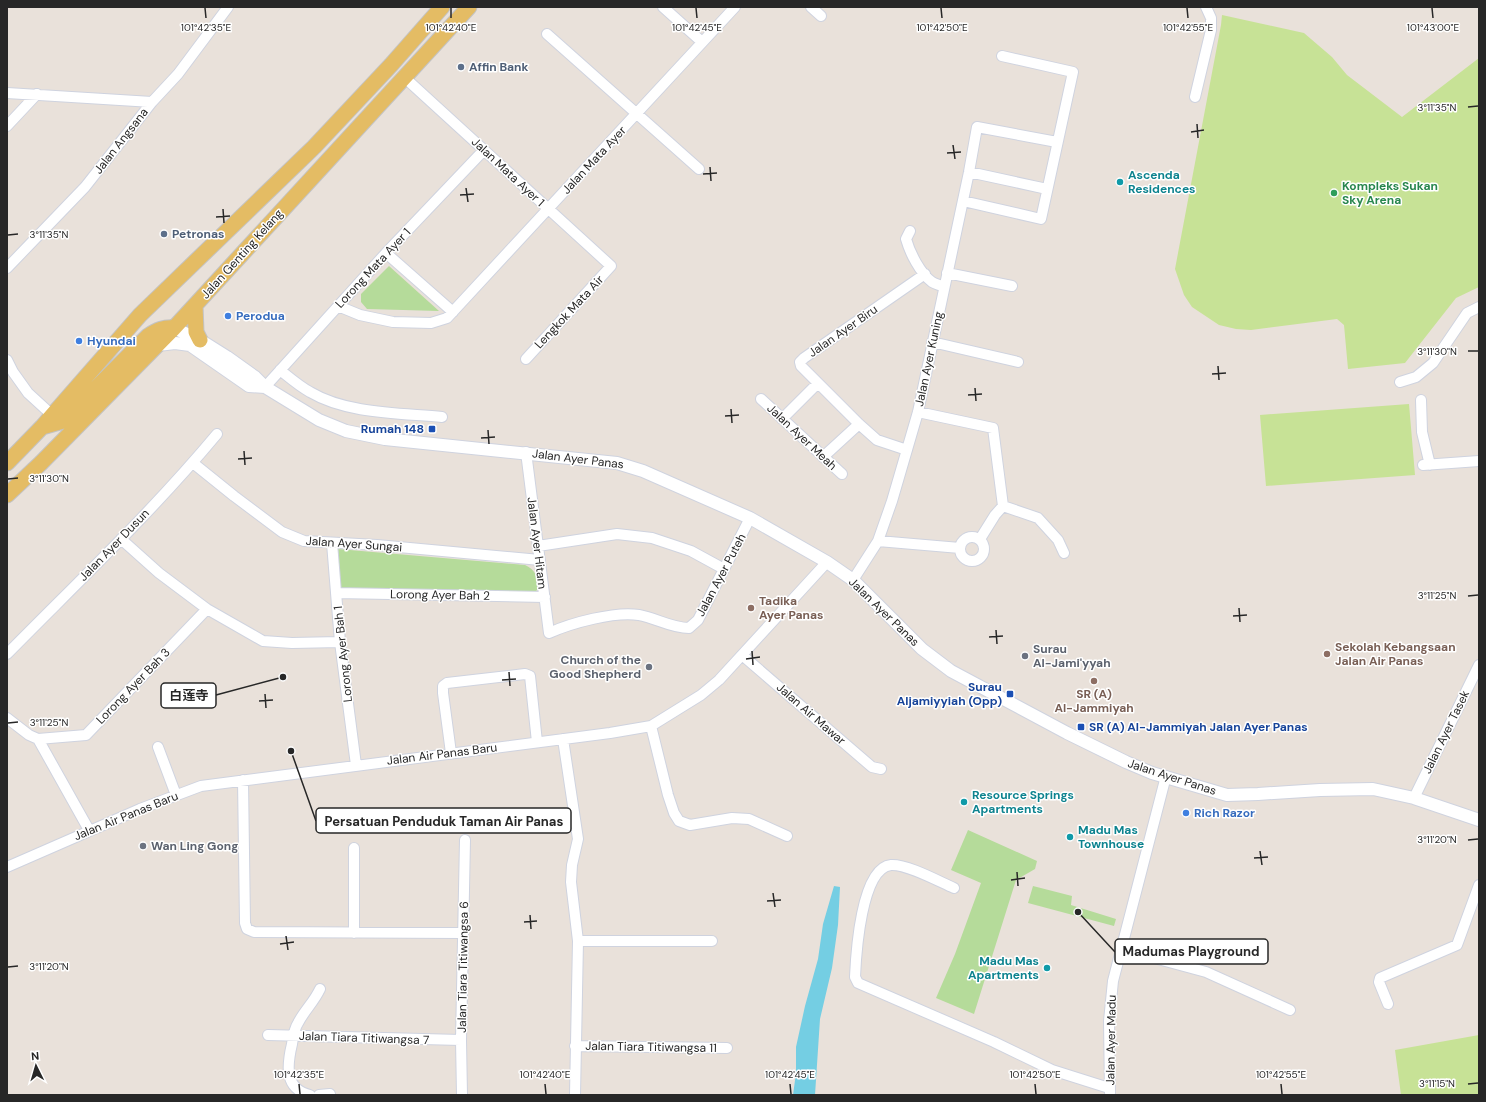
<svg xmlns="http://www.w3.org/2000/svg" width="1486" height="1102" font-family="'DM Sans','Noto Sans SC',sans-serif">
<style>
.green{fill:#b5db9a}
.pitch{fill:#c7e296}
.water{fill:#74cee3}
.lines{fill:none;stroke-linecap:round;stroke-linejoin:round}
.minor-casing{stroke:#cfd3df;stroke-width:12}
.tertiary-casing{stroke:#cfd3df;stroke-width:14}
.primary-casing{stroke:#c3c3c3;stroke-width:17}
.minor{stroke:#fff;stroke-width:10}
.tertiary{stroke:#fff;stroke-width:12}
.primary{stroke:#e4bc64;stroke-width:15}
.ticks{fill:none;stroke:#272727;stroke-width:1.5}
.service-dot{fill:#5c6f8a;stroke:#fff;stroke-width:1.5}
.culture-dot{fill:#0f9aa8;stroke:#fff;stroke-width:1.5}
.leisure-dot{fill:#2e9e5b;stroke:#fff;stroke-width:1.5}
.shop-dot{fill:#3f7fe0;stroke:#fff;stroke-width:1.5}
.transit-dot{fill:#1a4fb4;stroke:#fff;stroke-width:1.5}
.education-dot{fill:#8d6e63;stroke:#fff;stroke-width:1.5}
.worship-dot{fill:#6b7280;stroke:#fff;stroke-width:1.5}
.labels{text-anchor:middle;stroke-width:3;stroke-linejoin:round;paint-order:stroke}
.service-label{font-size:12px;font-weight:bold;fill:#4e5e75;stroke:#fff;text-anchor:start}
.street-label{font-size:12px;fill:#272727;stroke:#fff}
.culture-label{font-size:12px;font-weight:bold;fill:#0d838f;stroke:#fff;text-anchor:start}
.leisure-label{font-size:12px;font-weight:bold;fill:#27864d;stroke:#fff;text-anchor:start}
.shop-label{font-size:12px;font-weight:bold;fill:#366cbe;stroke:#fff;text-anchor:start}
.transit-label{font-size:12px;font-weight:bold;fill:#164399;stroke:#fff;text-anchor:end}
.education-label{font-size:12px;font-weight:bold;fill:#785e54;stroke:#fff;text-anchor:start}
.worship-label{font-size:12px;font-weight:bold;fill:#5b616d;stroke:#fff;text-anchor:start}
.ticks-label{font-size:10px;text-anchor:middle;fill:#272727;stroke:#fff;stroke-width:3;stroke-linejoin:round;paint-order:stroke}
.leader{fill:none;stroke:#272727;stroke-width:1.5}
.callout-dot{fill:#272727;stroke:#fff;stroke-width:1.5}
.callout{fill:#fff;stroke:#272727;stroke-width:1.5}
.callout-label{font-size:13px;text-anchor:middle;font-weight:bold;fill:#272727}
</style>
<rect width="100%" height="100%" fill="#e9e1da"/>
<path class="green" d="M389,266l50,45 -72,-2 -6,-7v-8z
M338,549l187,16c11,5 13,12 13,24l-3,3 -194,-4z
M968,830l69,31 -2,8 -19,11 -42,134 -38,-16 19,-44 26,-71 -30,-13z
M1033,886l39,10 -1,9 45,14 -2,7 -86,-23z"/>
<path class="pitch" d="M1222,15l82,18 28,24 15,18 55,42 77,-59v229l-23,11 -51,65 -57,6 -4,-44 -7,-6 -86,11 -15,-1 -17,-4 -27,-18 -8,-12 -9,-26 46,-244z
M1409,404l6,71 -149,11 -6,-71z
M1479,1035v60h-78l-6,-45z"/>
<path class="water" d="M834,886l6,1 -2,38 -6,43 -12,51 -5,76h-22l3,-22v-26l9,-41 13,-47 5,-35z"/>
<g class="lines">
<g class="minor-casing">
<path id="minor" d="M663,7l39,35
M811,7l10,9
M547,34l152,135
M404,77l207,189 -85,93
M7,93l145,9
M1195,97l16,-67v-12l-5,-11
M7,126l30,-32
M969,172l78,17
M963,201l78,18 32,-147 -71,-16
M910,231l-4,8c4,14 14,34 26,43 3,2 8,3 12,5
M386,253l67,59
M7,268l78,-81 67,-85 26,-28 50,-67
M947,273l65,13
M338,306l22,9 33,7 38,1 16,-5 288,-311
M932,342l86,20
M7,360l6,12 15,21 24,22
M280,370c10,8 19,16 30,22 37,22 90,21 132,25
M1400,382l16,-5 17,-14 34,-50 12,-6
M265,387l121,-134 98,-103
M761,399l81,75
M1421,400l1,32 8,33
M918,412l75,16 10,78
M782,419l36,-36
M907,450l-30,-10 -18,-16 -58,-58 -1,-4 4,-4 121,-84
M526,452l23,181c22,-10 66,-22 90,-18 17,3 32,13 50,13l9,-8 52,-102
M823,457l36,-33
M193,463l41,33 48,36 22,9 73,4 163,15
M1423,465l56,-4
M960 549a12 12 0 1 1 24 0a12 12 0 1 1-24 0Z
M121,539l38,34 48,36 56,32 29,2 48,-1
M980,539l15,-24 8,-9 35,12 20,22 6,13
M878,541l82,7
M332,543l8,99 16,123
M538,546l79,-12 35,4 39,13 33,18
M853,580l25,-39 14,-40 26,-89 51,-240 8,-45 80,15
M336,593l209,4
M7,654c71,-72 145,-142 210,-220
M742,655l130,112 9,2
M7,718l22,17 9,4 48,-4 121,-126
M651,726l17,69 6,18 5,8 11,4 42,-7 17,1 38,17
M38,739l51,91
M563,739l15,100 -6,26 -1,17 7,59 -3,154
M158,747l18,48
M451,753l-8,-60v-7l4,-3 78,-9 5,2 7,66
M243,780l2,143 2,6 7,3 209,1
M1414,798l65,-133
M354,848v85
M7,867l133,-58 61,-23 409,-53 41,-7 50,-31 18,-15 108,-118
M954,888c-16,-7 -47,-24 -63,-23 -30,3 -35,89 -36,112l3,6 136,59 58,28 57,18
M578,941h134
M1121,949l85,23 84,38
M1388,1004l-9,-22 1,-4 77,-33 22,-60
M268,1035l193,5
M575,1046l152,2
M1110,1093l-1,-72 4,-40 53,-205
M310,1095c-26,-6 -23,-30 -18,-51 1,-6 2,-15 6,-21 6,-12 16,-21 22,-34
M319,1095l11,-1
M462,1095l-1,-55 4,-200"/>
</g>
<g class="tertiary-casing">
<path id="tertiary" d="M174,328l26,12 27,17 28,20 10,10 54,33 27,11 39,8 232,24 26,8 107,47 77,44 26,18 69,69 29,22 116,62 59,29 26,11 75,22 31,-1 62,-4 53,-1 41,9 65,22
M158,345l17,-2 15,2 59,41 16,1"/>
</g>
<g class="primary-casing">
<path id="primary" d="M195,305l1,27 4,8
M42,427l21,-6 85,-85c9,-6 16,-9 26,-8
M7,463l35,-36 98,-112 174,-168 77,-82 51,-58
M7,495l34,-32 133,-135 295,-321"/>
</g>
<use href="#minor" class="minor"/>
<use href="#tertiary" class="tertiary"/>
<use href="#primary" class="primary"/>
</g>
<path class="ticks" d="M205,8l1,10M451,8v10M696,8l1,10M941,8l1,10M1187,8l1,10M1432,8l1,10M1468,107l10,-1M1197,124l1,14M1191,132l13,-2M953,145l2,14M947,153l14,-1M710,167l1,14M703,174l14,-1M466,188l2,14M460,195l14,-1M223,209l1,14M216,217l14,-1M8,235l10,-1M1468,351h10M1218,366l1,14M1212,374l14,-1M975,388l1,13M968,395l14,-1M731,409l1,14M725,416l14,-1M488,430l1,14M481,438l14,-1M244,451l1,14M238,459l14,-1M8,479l10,-1M1468,596l10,-1M1239,608l1,14M1233,616l14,-1M996,630l1,14M989,637l14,-1M752,651l1,14M746,659l14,-2M509,672l1,14M502,680l14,-1M265,694l1,14M259,701l14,-1M8,723l10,-1M1468,840l10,-1M1260,851l2,14M1254,858l14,-1M1017,872l1,14M1011,880l14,-2M773,893l2,14M767,901l14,-1M530,915l1,14M524,922l13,-1M286,936l2,14M280,944l14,-2M8,967l10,-1M299,1084l1,10M545,1084l1,10M790,1084l1,10M1035,1084l1,10M1281,1084l1,10M1468,1084l10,-1"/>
<g class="service-dot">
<circle cx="461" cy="67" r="4"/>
<circle cx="164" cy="234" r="4"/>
</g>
<g class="culture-dot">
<circle cx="1120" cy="182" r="4"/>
<circle cx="964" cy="802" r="4"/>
<circle cx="1070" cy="837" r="4"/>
<circle cx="1047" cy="968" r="4"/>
</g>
<circle class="leisure-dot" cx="1334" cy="193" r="4"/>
<g class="shop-dot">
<circle cx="228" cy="316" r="4"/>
<circle cx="79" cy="341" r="4"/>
<circle cx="1186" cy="813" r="4"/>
</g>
<g class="transit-dot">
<rect x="428" y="425" width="8" height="8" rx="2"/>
<rect x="1006" y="690" width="8" height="8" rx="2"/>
<rect x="1077" y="723" width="8" height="8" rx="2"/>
</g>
<g class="education-dot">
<circle cx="751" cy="608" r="4"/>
<circle cx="1327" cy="654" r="4"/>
<circle cx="1094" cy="681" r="4"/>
</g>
<g class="worship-dot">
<circle cx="1025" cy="656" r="4"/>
<circle cx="649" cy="667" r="4"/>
<circle cx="143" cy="846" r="4"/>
</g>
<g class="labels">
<g class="service-label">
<text x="469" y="71">Affin Bank</text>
<text x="172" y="238">Petronas</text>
</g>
<g class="street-label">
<text transform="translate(121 141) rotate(-52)" y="4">Jalan Angsana</text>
<text transform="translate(594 160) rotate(-47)" y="4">Jalan Mata Ayer</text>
<text transform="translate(508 172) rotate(43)" y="4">Jalan Mata Ayer 1</text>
<text transform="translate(242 254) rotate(-48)" y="4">Jalan Genting Kelang</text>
<text transform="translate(373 268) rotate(-47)" y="4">Lorong Mata Ayer 1</text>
<text transform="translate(569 312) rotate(-47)" y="4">Lengkok Mata Air</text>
<text transform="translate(843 331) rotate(-35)" y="4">Jalan Ayer Biru</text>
<text transform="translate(929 359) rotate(-78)" y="4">Jalan Ayer Kuning</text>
<text transform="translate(802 437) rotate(43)" y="4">Jalan Ayer Meah</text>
<text transform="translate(578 459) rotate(7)" y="4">Jalan Ayer Panas</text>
<text transform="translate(537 543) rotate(83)" y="4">Jalan Ayer Hitam</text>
<text transform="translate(354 544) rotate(4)" y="4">Jalan Ayer Sungai</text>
<text transform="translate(114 545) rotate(-46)" y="4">Jalan Ayer Dusun</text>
<text transform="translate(721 575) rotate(-62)" y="4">Jalan Ayer Puteh</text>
<text transform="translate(440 595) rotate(1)" y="4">Lorong Ayer Bah 2</text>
<text transform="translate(884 612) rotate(44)" y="4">Jalan Ayer Panas</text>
<text transform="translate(343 654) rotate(-96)" y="4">Lorong Ayer Bah 1</text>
<text transform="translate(133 686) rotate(-46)" y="4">Lorong Ayer Bah 3</text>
<text transform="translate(811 714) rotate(41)" y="4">Jalan Air Mawar</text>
<text transform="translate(1446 732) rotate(-64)" y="4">Jalan Ayer Tasek</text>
<text transform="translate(442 754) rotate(-7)" y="4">Jalan Air Panas Baru</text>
<text transform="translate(1172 777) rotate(18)" y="4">Jalan Ayer Panas</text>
<text transform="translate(126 816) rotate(-22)" y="4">Jalan Air Panas Baru</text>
<text transform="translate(463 967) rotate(-89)" y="4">Jalan Tiara Titiwangsa 6</text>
<text transform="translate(364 1038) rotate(2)" y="4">Jalan Tiara Titiwangsa 7</text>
<text transform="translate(1111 1040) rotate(-89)" y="4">Jalan Ayer Madu</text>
<text transform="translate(651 1047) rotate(1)" y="4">Jalan Tiara Titiwangsa 11</text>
</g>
<g class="culture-label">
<text x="1128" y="179">Ascenda<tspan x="1128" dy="14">Residences</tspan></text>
<text x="972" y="799">Resource Springs<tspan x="972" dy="14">Apartments</tspan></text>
<text x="1078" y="834">Madu Mas<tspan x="1078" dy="14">Townhouse</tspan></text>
<text x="1039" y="965" text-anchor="end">Madu Mas<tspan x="1039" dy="14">Apartments</tspan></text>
</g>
<g class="leisure-label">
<text x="1342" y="190">Kompleks Sukan<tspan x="1342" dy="14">Sky Arena</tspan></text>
</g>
<g class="shop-label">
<text x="236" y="320">Perodua</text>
<text x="87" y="345">Hyundai</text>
<text x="1194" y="817">Rich Razor</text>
</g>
<g class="transit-label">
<text x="424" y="433">Rumah 148</text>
<text x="1002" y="691">Surau<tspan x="1002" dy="14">Aljamiyyiah (Opp)</tspan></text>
<text x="1089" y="731" text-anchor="start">SR (A) Al-Jammiyah Jalan Ayer Panas</text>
</g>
<g class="education-label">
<text x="759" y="605">Tadika<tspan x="759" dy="14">Ayer Panas</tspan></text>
<text x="1335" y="651">Sekolah Kebangsaan<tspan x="1335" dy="14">Jalan Air Panas</tspan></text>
<text x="1094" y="698" text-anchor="middle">SR (A)<tspan x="1094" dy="14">Al-Jammiyah</tspan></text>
</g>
<g class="worship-label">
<text x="1033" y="653">Surau<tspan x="1033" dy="14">Al-Jami'yyah</tspan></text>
<text x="641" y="664" text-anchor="end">Church of the<tspan x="641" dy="14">Good Shepherd</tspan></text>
<text x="151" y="850">Wan Ling Gong</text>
</g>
</g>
<g class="ticks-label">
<text x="206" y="31">101°42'35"E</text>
<text x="451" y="31">101°42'40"E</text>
<text x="697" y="31">101°42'45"E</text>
<text x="942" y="31">101°42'50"E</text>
<text x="1188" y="31">101°42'55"E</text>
<text x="1433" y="31">101°43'00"E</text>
<text x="1437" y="111">3°11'35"N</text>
<text x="49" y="238">3°11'35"N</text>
<text x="1437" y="355">3°11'30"N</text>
<text x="49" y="482">3°11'30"N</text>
<text x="1437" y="599">3°11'25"N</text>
<text x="49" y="726">3°11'25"N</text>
<text x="1437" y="843">3°11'20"N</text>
<text x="49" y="970">3°11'20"N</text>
<text x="299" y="1078">101°42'35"E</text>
<text x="545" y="1078">101°42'40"E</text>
<text x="790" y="1078">101°42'45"E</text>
<text x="1035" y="1078">101°42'50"E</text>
<text x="1281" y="1078">101°42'55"E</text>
<text x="1437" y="1087">3°11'15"N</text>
</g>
<path class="leader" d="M283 677L216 695M291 751L316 821M1078 912L1115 952"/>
<g class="callout-dot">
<circle cx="283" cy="677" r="4"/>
<circle cx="291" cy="751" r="4"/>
<circle cx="1078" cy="912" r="4"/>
</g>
<g class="callout">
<rect x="161" y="683" width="55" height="25" rx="4"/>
<rect x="316" y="808" width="255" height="25" rx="4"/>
<rect x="1115" y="939" width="153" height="25" rx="4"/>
</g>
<g class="callout-label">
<text x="189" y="700">白莲寺</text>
<text x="444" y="826">Persatuan Penduduk Taman Air Panas</text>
<text x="1191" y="956">Madumas Playground</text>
</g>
<rect width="1486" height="1102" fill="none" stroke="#272727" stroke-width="16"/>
<g transform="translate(36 1066) rotate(355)" stroke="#ffffff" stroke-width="3" paint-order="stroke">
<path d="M0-3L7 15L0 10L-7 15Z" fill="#272727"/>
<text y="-6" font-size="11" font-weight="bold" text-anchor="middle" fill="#272727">N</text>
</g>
</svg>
